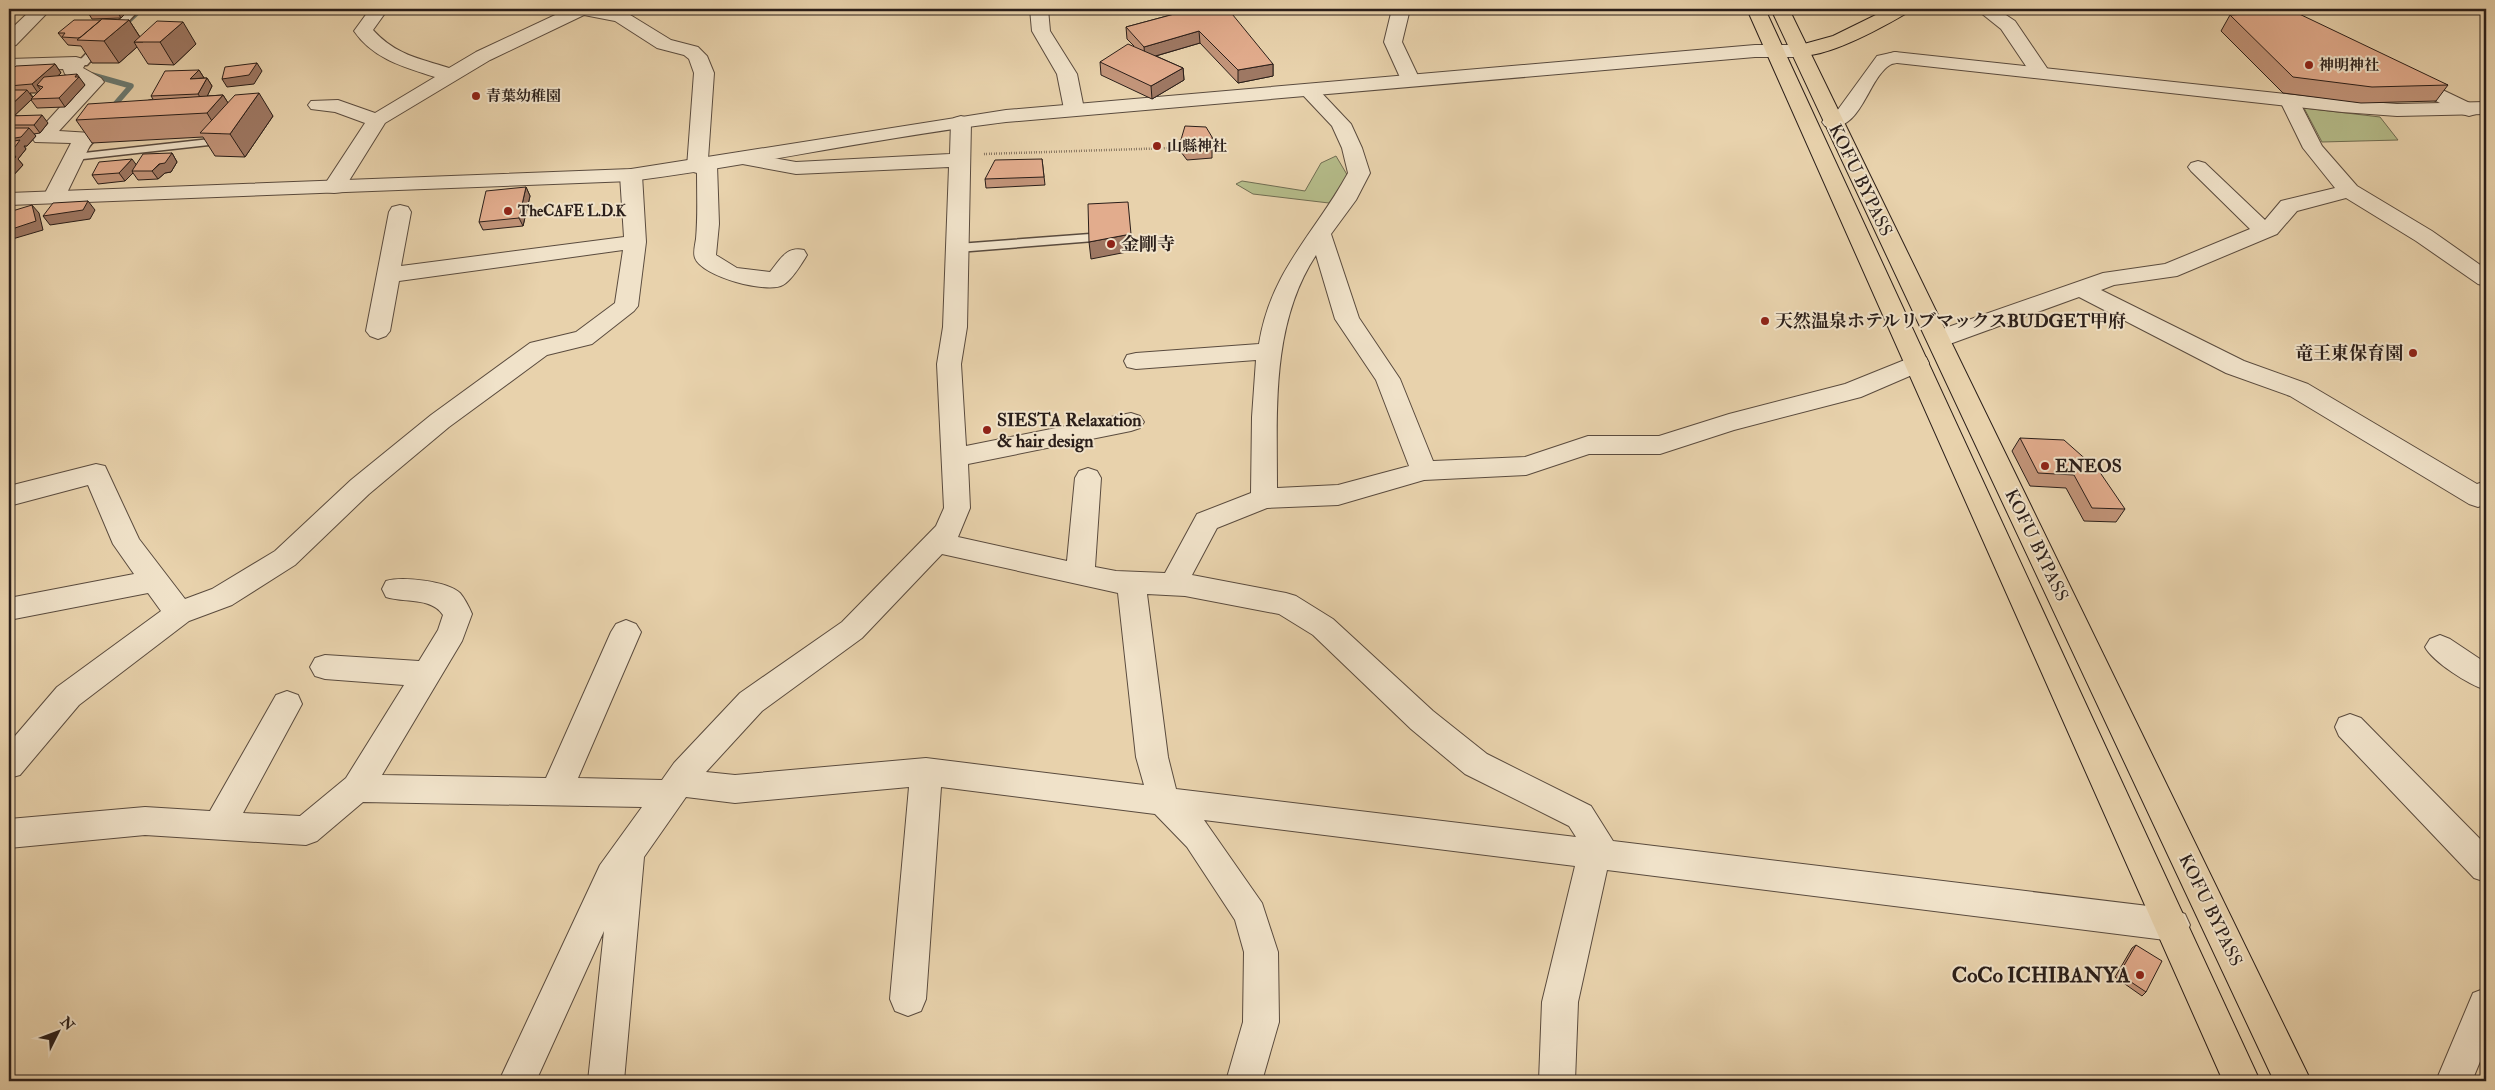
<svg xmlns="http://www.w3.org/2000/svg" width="2495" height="1090" font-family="'IM FELL Double Pica','Noto Serif JP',serif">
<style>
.green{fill:#b5bc8a;stroke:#706d52}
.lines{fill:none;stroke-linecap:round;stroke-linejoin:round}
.stream{stroke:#6b7a72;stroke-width:5.5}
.service-casing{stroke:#5a4b3e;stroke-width:3}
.minor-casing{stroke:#5a4b3e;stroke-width:2}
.tertiary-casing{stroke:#5a4b3e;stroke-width:2}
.primary-casing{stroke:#2a1e19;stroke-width:2}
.trunk-casing{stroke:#2a1e19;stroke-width:2}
.path{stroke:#2a1e19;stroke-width:2.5;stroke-dasharray:0.5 2;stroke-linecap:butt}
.service{fill:#f0e2c9;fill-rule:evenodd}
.minor{fill:#f0e2c9;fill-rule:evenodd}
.tertiary{fill:#f0e2c9;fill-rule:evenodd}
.primary{fill:#e8d2ac;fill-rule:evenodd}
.trunk{fill:#e8d2ac;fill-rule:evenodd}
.wall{fill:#c29479;stroke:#2a1e19;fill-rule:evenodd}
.shaded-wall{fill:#9e7863;stroke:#2a1e19}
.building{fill:#e2ac8d;stroke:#2a1e19}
.poi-dot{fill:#8f2418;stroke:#f0e2c9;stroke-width:2}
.labels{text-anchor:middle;stroke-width:4;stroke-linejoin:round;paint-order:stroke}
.far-poi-label{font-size:15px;font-weight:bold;fill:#2a1e19;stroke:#f0e2c9;text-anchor:start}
.street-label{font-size:18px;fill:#2a1e19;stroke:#f0e2c9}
.poi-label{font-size:18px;font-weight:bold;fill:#2a1e19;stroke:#f0e2c9;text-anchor:start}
.near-poi-label{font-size:21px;font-weight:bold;fill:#2a1e19;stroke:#f0e2c9;text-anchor:end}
</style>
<rect width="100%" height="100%" fill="#e8d2ac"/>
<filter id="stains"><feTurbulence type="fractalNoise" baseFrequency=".004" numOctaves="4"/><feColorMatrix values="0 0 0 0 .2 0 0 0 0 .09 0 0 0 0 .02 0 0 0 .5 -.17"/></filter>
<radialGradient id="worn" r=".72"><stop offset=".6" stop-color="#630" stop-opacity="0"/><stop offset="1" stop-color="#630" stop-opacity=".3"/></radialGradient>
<path class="green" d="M2304,108l76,9 18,23 -76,2z
M1336,156l13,22 -20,25 -76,-9 -17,-10 6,-3 63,10 16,-28z"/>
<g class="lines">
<path class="stream" d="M126,23l15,-14
M92,75l39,11 -20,23"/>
<g class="service-casing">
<path id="service" d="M130,9h10l-53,56h-15v-4l8,-1z
M243,109l5,3 -21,31 -153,17 -6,-3 34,-40zM235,116l-16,22 -135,15 25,-31z
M1090,234l4,1 2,3 -2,3 -136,11 -6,-4 6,-4z"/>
</g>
<g class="minor-casing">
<path id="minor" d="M370,9h18l-15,21c23,25 45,28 76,38l27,-16 92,-43h40l19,4 44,27 27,7 9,9 7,17 -6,86 6,2 3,4 2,59 -3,31 21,13 33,4c10,-12 16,-26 34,-22l3,5c-5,8 -15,25 -24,30 -15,9 -81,-8 -88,-27 -2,-5 0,-13 1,-19 2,-22 1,-44 1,-66l-7,-2 -3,-4 7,-94 -5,-14 -5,-4 -27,-7 -42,-27 -31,-6 -94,45 -105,63 -43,69 -8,1 -8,-1 -3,-5 42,-64 -30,-11 -24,-3 -3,-4 3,-4 27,-1 37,13 60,-36c-31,-10 -62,-18 -81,-46z
M1030,9h18l2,22 27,43 7,35 -3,4 -7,2 -7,-2 -3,-4 -7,-35 -25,-43z
M1392,9h18l-8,33 18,38 -3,4h-14l-19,-42z
M1976,9h21l18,12 36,53 -3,4h-14l-33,-49z
M2255,9h23l35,16 2,4 -2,4h-14l-41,-20z
M1895,52l7,2 3,4 -3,4c-3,1 -9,1 -12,3 -23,14 -29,70 -65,61l-3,-4 3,-4 9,-3 43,-59z
M76,57l7,2 3,4 -3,5 18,10 3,4 -45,49 32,2 3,4 -29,60 -3,5 -8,1 -8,-1 -3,-5 28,-54 -36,-1 -3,-4 50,-55 -17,-9 -2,-5 -54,2v-12z
M2407,73l69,33 3,4 -3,4 -7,2 -7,-2 -62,-31 -3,-4 3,-4z
M1309,85l7,2 35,37 11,24 8,25 -14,27 -25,34 28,84 41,61 33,82 92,-4 63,-21h71l70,-22 116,-30 72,-29 9,2 3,6 -3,6 -65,28 -127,33 -74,24h-71l-63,21 -102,5 -86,25 -71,3 -50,20 -25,47 94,18 10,3 37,23 100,92 54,43 104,52 22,35 560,68 12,5 5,11 -5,11 -12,5 -566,-71 -29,132 -3,79h-36l3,-79 33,-136 -371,-46 58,83 16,49 1,70 -17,59h-36l17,-59 1,-70 -9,-32 -48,-73 -32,-33 -214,-27 -15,212 -5,12 -13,5 -13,-5 -5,-12 19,-212 -174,16 -49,-6 -42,60 -20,224h-36l16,-150 -68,150h-37l101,-216 42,-58 -279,-5 -46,39 -11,4 -161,-10 -136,13v-29l136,-12 65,4 66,-116 11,-4 11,4 4,9 -59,109 57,3 46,-38 58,-93 -79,-6 -10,-3 -5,-9 5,-9 10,-3 94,6 19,-31 5,-15c-11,-18 -39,-12 -57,-18l-4,-8 4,-8c16,-5 61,0 74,12 5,6 9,14 12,21l-10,27 -80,134 164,3 65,-146 5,-8 10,-4 10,4 5,8 -63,146 84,2 12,-17 66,-70 102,-71 94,-96 8,-18 -7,-144 6,-37 6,-160 -153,7 -59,-11 -3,-4 3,-4 7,-2 52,9 154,-8 1,-32 3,-4 7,-2 7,2 3,4 -4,205 -6,37 5,82 165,-33 9,3 4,6 -4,6 -9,3 -163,33 2,44 -12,29 109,24 8,-83 4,-7 9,-3 9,3 4,7 -6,89 21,4 49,2 32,-59 54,-21 1,-76 4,-57 -120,9 -9,-2 -3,-6 3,-6 9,-2 123,-9c12,-74 55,-109 89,-171l-6,-25 -10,-22 -33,-35 3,-4zM1316,255l19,64 41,61 33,86 -71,19 -61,3c0,-79 -6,-164 39,-233zM942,554l176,39 18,164 8,28 -218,-27 -191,17 -29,-3 56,-61 100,-73zM1147,594l38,2 94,18 34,21 98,94 54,45 104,52 7,11 -400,-48 -8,-32z
M2290,95l7,2 25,49 35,40 75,45 54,38v17l-8,-2 -62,-43 -70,-43 -49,13 -20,23 -100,42 -63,9 -13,5 143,71 64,23 169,100 9,-3v23l-8,3 -9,-3 -179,-108 -64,-23 -147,-76 -132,48 -8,2 -8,-2 -4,-6 4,-6 172,-60 62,-9 85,-35 -59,-58 -3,-4 3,-4 7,-2 7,2 60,57 16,-19 54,-13 -32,-40 -23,-47 3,-4z
M631,169l7,2 4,4 4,67 -8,64 -4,5 -42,33 -45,11 -98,72 -80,67 -74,71 -63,40 -43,16 -110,84 -59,70 -11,3v-35l48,-56 104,-76 -13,-18 -139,27v-22l125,-24 -21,-30 -25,-59 -79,21v-20l87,-22 9,2 34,73 46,60 27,-10 63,-38 76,-71 80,-65 99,-72 46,-11 39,-29 8,-53 -224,31 -9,50 -4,5 -8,3 -8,-3 -4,-5 23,-119 3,-5 8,-2 8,2 3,5 -10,54 223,-29 -4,-62 4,-4z
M2440,635l10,4 36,24v27c-17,-5 -53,-28 -61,-43l5,-8z
M2350,714l11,4 125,127v37l-12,-4 -135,-142 -4,-9 4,-9z
M2486,988v59l-14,34h-36l37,-88z"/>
</g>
<g class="tertiary-casing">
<path id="tertiary" d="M32,9h19l-35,36 -7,2v-16z
M1755,45h45l7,2 2,4 -2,4 -7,2h-45l-749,65c-126,15 -249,43 -375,59l-622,24v-12l622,-24 375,-59z
M1895,52l447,48 55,4 89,-2v12l-89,2 -55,-4 -454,-50 -3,-4 3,-4z"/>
</g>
<g class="primary-casing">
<path id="primary" d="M1888,9h22l-3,4c-24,14 -86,49 -114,42l-2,-4 2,-4 40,-11z"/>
</g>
<g class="trunk-casing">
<path id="trunk" d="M1747,9h18l495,1072h-37z
M1771,9h18l522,1072h-37z"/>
</g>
<path class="path" d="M984,154l186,-6"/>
<use href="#service" class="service"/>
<use href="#minor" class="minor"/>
<use href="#tertiary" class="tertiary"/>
<use href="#primary" class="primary"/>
<use href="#trunk" class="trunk"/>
</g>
<path class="wall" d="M130,9l-9,9 -29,1 -5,-8z
M1193,9l80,55v12l-35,7 -38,-40 -44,13 27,12 1,12 -32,19 -51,-24 -1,-13 34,-16 -7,-7 -1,-12z
M2230,15l218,70 -12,16 -75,2 -78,-10 -62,-62z
M129,20l11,17 56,7 -22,21 -26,-1 -11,-17 -18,16h-27l-11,-17 -13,-1 -10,-12z
M55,64l6,9 -3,3 20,1 7,8 -20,22 -28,1 -6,-8 -16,15 33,8 -8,10 -6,1 2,2 -9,10h-3l2,3 -8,10 5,6 -14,15v-107zM30,93h7l-4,4z
M199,70l5,8h3l5,8 -5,10 16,-1 5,8 45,13 -28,41 -30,-1 -12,-19 -111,6 -16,-23 77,-21 -2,-3z
M1212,137v21l-25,2 -6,-8 -1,-9z
M172,153l5,9 -6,10 -6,1 -7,6 -20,1 -5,-7 -8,8 -27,3 -6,-9 44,-10z
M1042,159l3,26 -59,3 -1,-9z
M526,187l4,9 -7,30 -40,4 -4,-8z
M2020,438l105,71 -9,13 -32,-1 -18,-33 -36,-2 -18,-35z
M2136,945l10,47 -4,4 -27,-19 17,-29z"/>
<path class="shaded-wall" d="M9,9h16l-2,3 -10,1 -2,4 1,2 -3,6z
M117,9h13l-9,9 -5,-8z
M129,20l14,22h-9l3,5 -18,16 -15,-22z
M183,22l13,22 -22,21 -14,-23z
M1199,31l1,12 -55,16 -1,-12z
M257,63l5,8 -8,13 -27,3 -5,-8z
M55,64l6,9 -17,15 -1,-1 -6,-2 4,5 -3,3 -6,-9z
M1273,64v12l-35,7v-13z
M1183,68l1,12 -32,19 -1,-13z
M199,70l5,8 -14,1z
M77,74l8,11 -20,22 -6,-9z
M207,78l5,8 -8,17 -6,-9z
M27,90l6,8 -24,23v-14z
M259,93l14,23 -28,41 -15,-23z
M223,95l14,22 -17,17 -13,-21z
M42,115l6,8 -8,10 -6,-8z
M29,128l7,8 -9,10h-3l2,3 -8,10 5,6 -14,15v-16l7,-7 -7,-9v-9z
M172,153l5,9 -6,10 -6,1 -7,6 -6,-8z
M132,159l6,8 -6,4 1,2 -8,8 -6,-8z
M526,187l4,9 -7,30 -4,-8z
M88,201l7,9 -5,9 -40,6 -7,-9z
M32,205l7,8 4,17 -34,10v-10z
M1131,234l1,17 -41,8 -2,-17z"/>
<path class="building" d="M89,9h28l-1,1 -29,1z
M1193,9h35l45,55 -35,6 -39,-39 -55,16 -18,-20z
M2293,11l155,74 -76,2 -79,-10 -63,-62z
M102,19l27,1 -25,21 -27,-1z
M74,20h27l-20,17 -3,1 -16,-1 3,-4h-7z
M157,21l26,1 -23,20h-26z
M1128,44l55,24 -32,18 -51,-24z
M257,63l-8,12 -27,4 3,-12z
M55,64l-23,20 -23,2v-13l7,-7z
M199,70l-9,9 17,-1 -9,16 -47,2 14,-25z
M77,74l-2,3h4l-20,21 -28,1 12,-12 -6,-2 7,-8z
M9,90h18l-18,17z
M259,93l-29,41 -30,-1 35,-38z
M223,95l-16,18 -131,7 12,-16z
M42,115l-8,10h-25v-9z
M1185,126l21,1 6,10v13l-26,1 -6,-8z
M9,128h20l-8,9 -12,2z
M20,140l-8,11h-3v-9z
M172,153l-7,10 -6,1 -7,7h-20l11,-17z
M9,157h7l-7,7z
M132,159l-13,14 -27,2 7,-13z
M1042,159l2,18 -59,2 10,-19z
M526,187l-7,31 -40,4 7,-31z
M88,201l-5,9 -40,6 10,-13z
M1128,202l3,32 -42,8 -1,-38z
M32,205l4,16 -27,9v-18z
M2020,438l44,2 35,31 26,38 -33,-1 -18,-33 -36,-2z
M2136,945l26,16 -16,31 -27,-18z"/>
<g class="poi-dot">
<circle cx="2309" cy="65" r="5"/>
<circle cx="476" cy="96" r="5"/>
<circle cx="1157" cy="146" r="5"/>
<circle cx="508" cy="211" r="5"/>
<circle cx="1111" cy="244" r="5"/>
<circle cx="1765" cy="321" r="5"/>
<circle cx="2413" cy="353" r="5"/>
<circle cx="987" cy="430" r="5"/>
<circle cx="2045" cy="466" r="5"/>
<circle cx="2140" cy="975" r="5"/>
</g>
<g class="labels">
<g class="far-poi-label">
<text x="2319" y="70">神明神社</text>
<text x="486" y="101">青葉幼稚園</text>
<text x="1167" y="151">山縣神社</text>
<text x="518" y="216">TheCAFE L.D.K</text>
</g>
<g class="street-label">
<text transform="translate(1861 180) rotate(64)" y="6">KOFU BYPASS</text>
<text transform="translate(2037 545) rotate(64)" y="6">KOFU BYPASS</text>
<text transform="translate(2211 910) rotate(64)" y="6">KOFU BYPASS</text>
</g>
<g class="poi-label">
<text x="1121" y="250">金剛寺</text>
<text x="1775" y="327">天然温泉ホテルリブマックスBUDGET甲府</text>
<text x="2403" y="359" text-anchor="end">竜王東保育園</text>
<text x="997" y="426">SIESTA Relaxation<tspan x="997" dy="21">&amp; hair design</tspan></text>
<text x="2055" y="472">ENEOS</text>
</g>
<g class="near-poi-label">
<text x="2130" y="982">CoCo ICHIBANYA</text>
</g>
</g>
<rect width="2495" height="1090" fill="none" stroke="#e8d2ac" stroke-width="30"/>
<rect x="10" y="10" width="2475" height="1070" fill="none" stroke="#2a1e19" stroke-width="2.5"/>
<rect x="15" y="15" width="2465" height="1060" fill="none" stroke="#2a1e19"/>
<g transform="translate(58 1032) rotate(48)" stroke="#f0e2c9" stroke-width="4" paint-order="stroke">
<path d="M0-4L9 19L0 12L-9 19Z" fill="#2a1e19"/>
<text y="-8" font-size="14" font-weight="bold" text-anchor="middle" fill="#2a1e19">N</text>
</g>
<rect width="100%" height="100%" filter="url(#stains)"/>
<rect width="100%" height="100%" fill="url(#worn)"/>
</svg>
